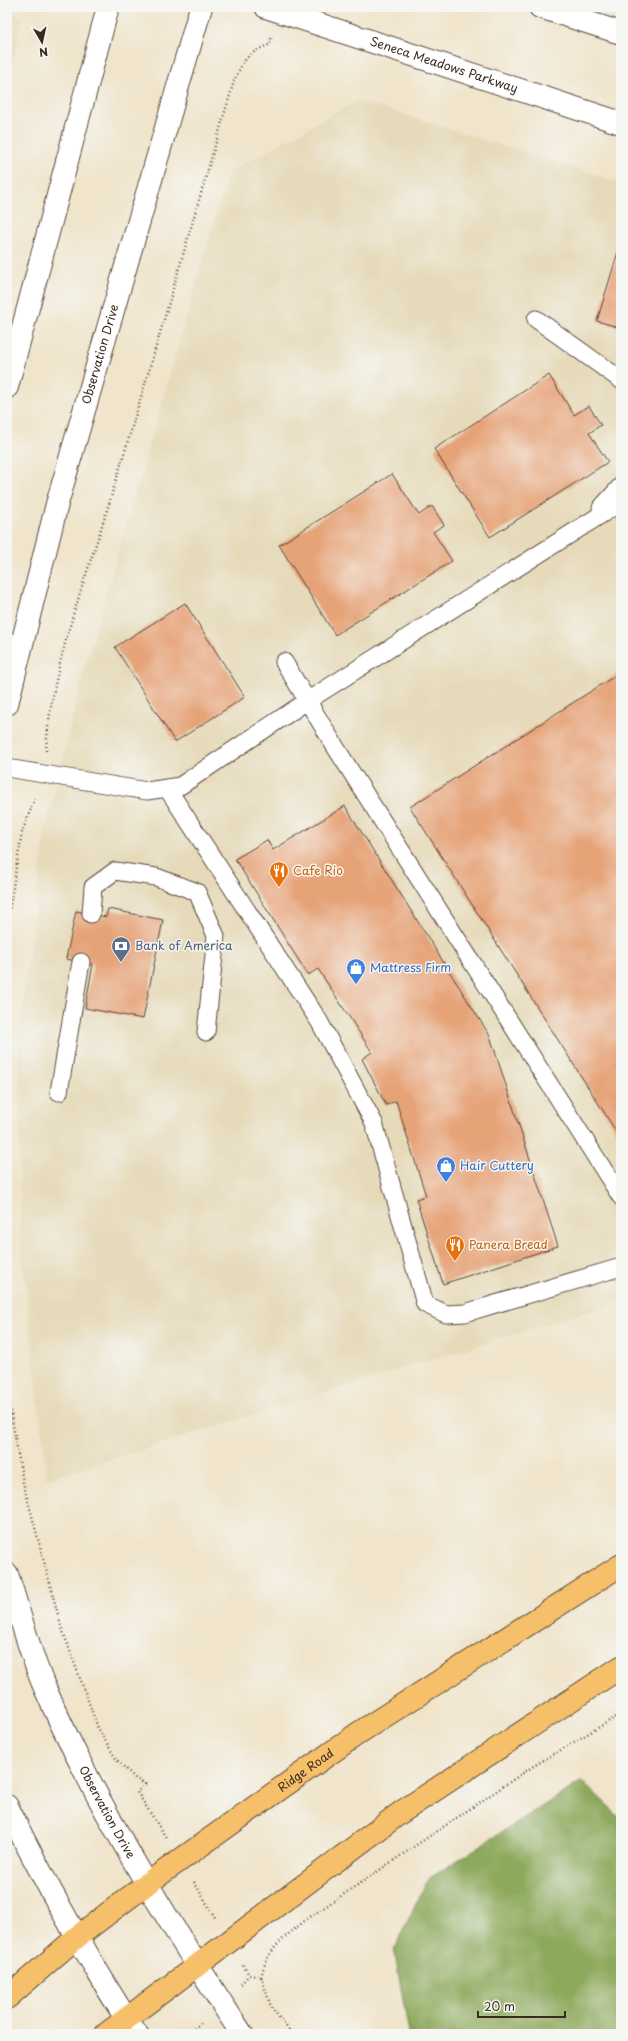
<svg xmlns="http://www.w3.org/2000/svg" width="628" height="2041" font-family="'Playpen Sans',sans-serif">
<style>
.built{fill:#e6daba}
.forest{fill:#8ca95b;stroke:#646a3c}
.building{fill:#e6a378}
.lines{fill:none;stroke-linecap:round;stroke-linejoin:round}
.service-casing{stroke:#564638;stroke-width:19}
.tertiary-casing{stroke:#564638;stroke-width:24}
.trunk-casing{stroke:#564638;stroke-width:24}
.path{stroke:#564638;stroke-width:2.5;stroke-dasharray:1 3;stroke-linecap:butt}
.service{stroke:#fff;stroke-width:17}
.tertiary{stroke:#fff;stroke-width:22}
.trunk{stroke:#f6c06b;stroke-width:22}
.labels{text-anchor:middle;stroke-width:3;stroke-linejoin:round;paint-order:stroke}
.street-label{font-size:12px;fill:#3b2a1e;stroke:#f6f6f2}
.food-label{font-size:12px;fill:#c56008;stroke:#f6f6f2;text-anchor:start}
.service-label{font-size:12px;fill:#4e5e75;stroke:#f6f6f2;text-anchor:start}
.shop-label{font-size:12px;fill:#366cbe;stroke:#f6f6f2;text-anchor:start}
</style>
<rect width="100%" height="100%" fill="#f6f6f2"/>
<filter id="ink" filterUnits="userSpaceOnUse"><feTurbulence type="fractalNoise" baseFrequency=".025" numOctaves="2"/><feDisplacementMap in="SourceGraphic" scale="8" xChannelSelector="R" yChannelSelector="G"/><feConvolveMatrix kernelMatrix="1 2 1 2 8 2 1 2 1" color-interpolation-filters="sRGB"/></filter>
<filter id="wash" filterUnits="userSpaceOnUse"><feTurbulence type="fractalNoise" baseFrequency=".012" numOctaves="4" result="noise"/><feDisplacementMap in="SourceGraphic" scale="16" xChannelSelector="R" yChannelSelector="G"/><feGaussianBlur stdDeviation="0.9" result="paint"/><feColorMatrix in="noise" values="0 0 0 0 0 0 0 0 0 0 0 0 0 0 0 0 0 1.4 0 .05"/><feComposite in="paint" operator="in"/></filter>
<g filter="url(#wash)">
<rect width="100%" height="100%" fill="#f0e4cb"/>
<path class="built" d="M7,10l16,8 -16,65z
M358,100l263,83v1118l-574,178 -27,-245 -1,-200 26,-201 38,-159 145,-501z"/>
<path class="forest" d="M582,1781l39,37v216h-212l-15,-85 34,-70z"/>
<g id="blocks">
<path class="building" d="M621,242v86l-24,-7z
M549,375l25,40 15,-9 12,19 -12,8 19,29 -118,75 -56,-88z
M392,474l27,41 13,-9 12,19 -11,7 19,29 -117,74 -56,-90z
M185,603l60,94 -70,45 -60,-95z
M621,672v467l-211,-332z
M345,806l145,230 68,210 -115,38 -27,-85 10,-3 -30,-95 -10,4 -24,-46 10,-7 -54,-83 -10,6 -73,-116 32,-19 6,10z
M108,909l55,11 -20,99 -58,-11 8,-44 -27,-5 10,-48 30,6z"/>
</g>
</g>
<g filter="url(#ink)">
<use href="#blocks" fill-opacity="0" stroke="#564638" stroke-width="1"/>
<g class="lines">
<g class="service-casing">
<path id="service" d="M536,319l85,61
M601,508l20,-22
M284,662l52,86 285,449
M7,768l140,23 33,-5 127,-85 314,-199
M167,788l152,233 55,102 51,181 21,10 19,-1 156,-46
M91,914l2,-27 22,-16 41,6 41,15 19,44 -10,96
M59,1092l22,-130"/>
</g>
<g class="tertiary-casing">
<g id="tertiary">
<path id="s1" d="M266,7l355,116"/>
<path d="M540,7l81,26"/>
<path d="M7,387l101,-380"/>
<path id="s2" d="M7,704l50,-200 144,-497"/>
<path id="s3" d="M7,1574c12,36 22,77 37,112 53,121 125,238 198,348"/>
<path d="M7,1806c26,53 54,105 85,156 14,24 28,49 45,72"/>
</g>
</g>
<g class="trunk-casing">
<g id="trunk">
<path id="s4" d="M7,1998l70,-61 71,-54 212,-151 261,-167"/>
<path d="M106,2034l294,-221 221,-146"/>
</g>
</g>
<path class="path" d="M46,751c5,-87 40,-171 65,-254 42,-138 82,-277 123,-416 10,-22 13,-28 37,-37v-8
M7,924l15,-92 14,-36
M7,1391l16,91 38,144 37,102 18,31 19,19 10,6 -8,8 30,47
M194,1882l22,37
M243,1965l6,10 12,2 10,30 21,27
M261,1977c7,-30 23,-39 46,-58l225,-152 89,-53
M241,1984l8,-9
M188,2034l15,-13"/>
<use href="#service" class="service"/>
<use href="#tertiary" class="tertiary"/>
<use href="#trunk" class="trunk"/>
</g>
</g>
<defs>
<g id="restaurant-pin" transform="scale(1)"><path d="M0 17L-7.5 6A9.5 9.5 0 1 1 7.5 6Z" fill="#e8710a" stroke="#f6f6f2"/><path d="M-5-6h1v4h1v-4h1v4h1v-4h1v5L-1.5 .5V6h-2V.5L-5-1ZM5-6V6H3V1.5H1.5Q1.5-4 5-6Z" fill="#fff"/></g>
<g id="bank-pin" transform="scale(1)"><path d="M0 17L-7.5 6A9.5 9.5 0 1 1 7.5 6Z" fill="#5c6f8a" stroke="#f6f6f2"/><path d="M-6-4H6V4H-6ZM0-2.3a2.3 2.3 0 1 0 0 4.6a2.3 2.3 0 1 0 0-4.6Z" fill="#fff"/></g>
<g id="shop-pin" transform="scale(1)"><path d="M0 17L-7.5 6A9.5 9.5 0 1 1 7.5 6Z" fill="#3f7fe0" stroke="#f6f6f2"/><path d="M-5-2.5h2.3a2.7 3.5 0 0 1 5.4 0H5L5.5 6h-11ZM-1.5-2.5h3a1.5 2.3 0 0 0-3 0Z" fill="#fff"/></g>
</defs>
<g fill-rule="evenodd">
<use href="#restaurant-pin" x="279" y="871"/>
<use href="#bank-pin" x="121" y="946"/>
<use href="#shop-pin" x="356" y="968"/>
<use href="#shop-pin" x="446" y="1166"/>
<use href="#restaurant-pin" x="455" y="1245"/>
</g>
<g class="labels">
<g class="street-label">
<text dy="4" stroke="none"><textPath href="#s1" startOffset="187">Seneca Meadows Parkway</textPath></text>
<text dy="4" stroke="none"><textPath href="#s2" startOffset="362">Observation Drive</textPath></text>
<text dy="4" stroke="none"><textPath href="#s4" startOffset="376">Ridge Road</textPath></text>
<text dy="4" stroke="none"><textPath href="#s3" startOffset="259">Observation Drive</textPath></text>
</g>
<g class="food-label">
<text x="293" y="875">Cafe Rio</text>
<text x="469" y="1249">Panera Bread</text>
</g>
<g class="service-label">
<text x="135" y="950">Bank of America</text>
</g>
<g class="shop-label">
<text x="370" y="972">Mattress Firm</text>
<text x="460" y="1170">Hair Cuttery</text>
</g>
</g>
<rect width="628" height="2041" fill="none" stroke="#f6f6f2" stroke-width="24"/>
<g transform="translate(42 42) rotate(171)" stroke="#f6f6f2" stroke-width="3" paint-order="stroke">
<path d="M0-3L7 15L0 10L-7 15Z" fill="#3b2a1e"/>
<text y="-6" font-size="11" font-weight="bold" text-anchor="middle" fill="#3b2a1e">N</text>
</g>
<path d="M478 2011v6h87v-6" fill="none" stroke="#3b2a1e" stroke-width="2"/>
<text x="484" y="2011" font-size="12" fill="#3b2a1e" stroke="#f6f6f2" stroke-width="3" paint-order="stroke">20 m</text>
</svg>
